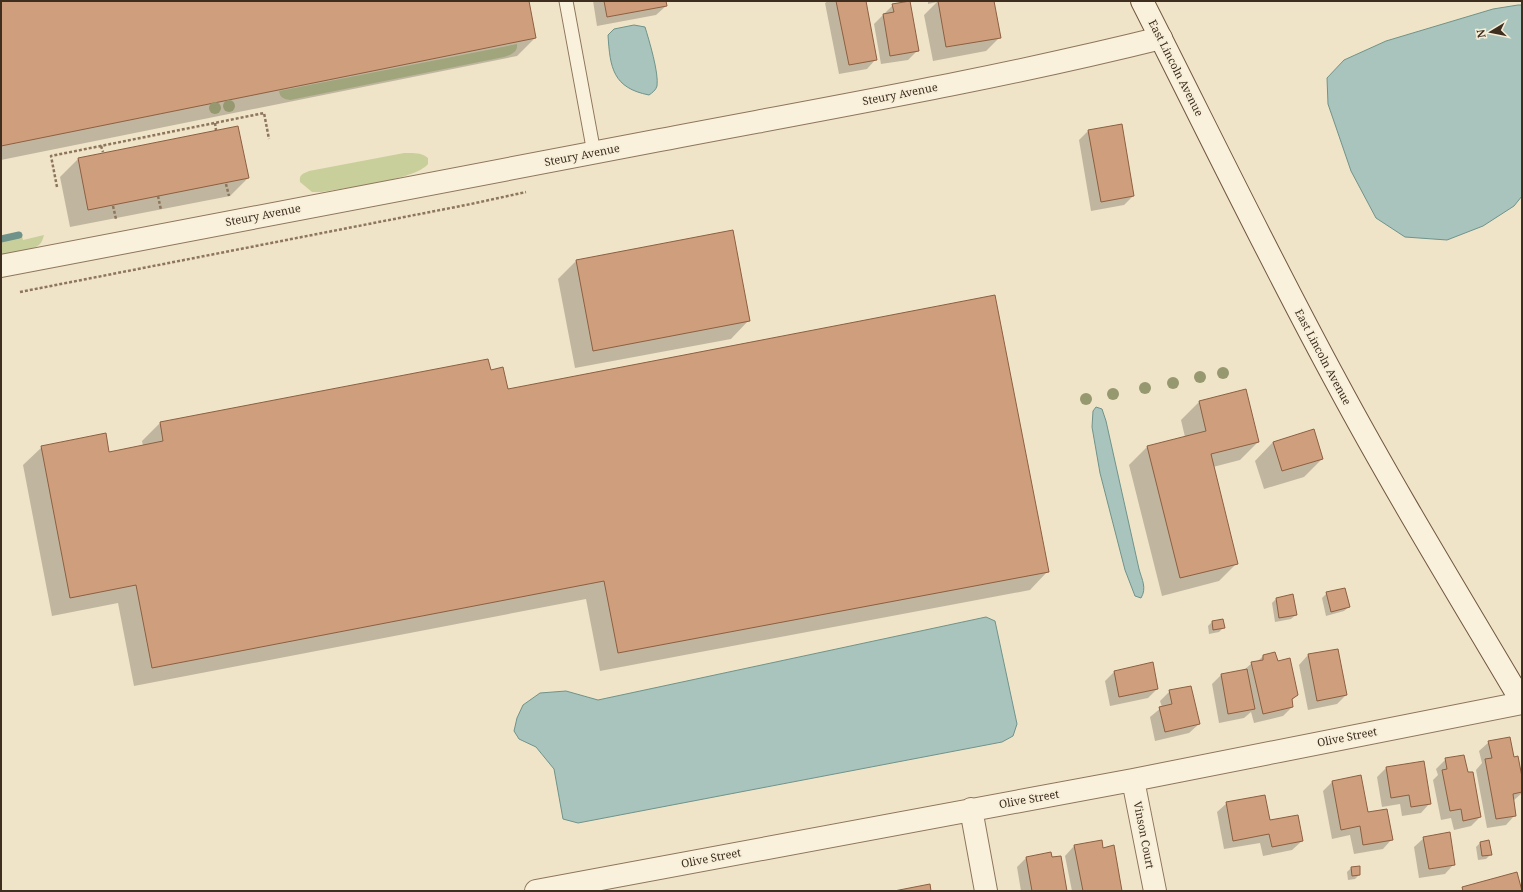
<svg xmlns="http://www.w3.org/2000/svg" width="1523" height="892" font-family="'Noto Serif',serif">
<style>
.green{fill:#c9cf9b}
.water{fill:#a9c4bc;stroke:#6f938a}
.shadow{fill:#0003}
.lines{fill:none;stroke-linecap:round;stroke-linejoin:round}
.stream{stroke:#6f938a;stroke-width:7}
.building{fill:#cf9f7d;stroke:#8d5f41}
.service-casing{stroke:#8d765c;stroke-width:15}
.minor-casing{stroke:#8d765c;stroke-width:24}
.secondary-casing{stroke:#6f573f;stroke-width:24}
.path{stroke:#8d765c;stroke-width:2.5;stroke-dasharray:3 2;stroke-linecap:butt}
.service{stroke:#faf1dc;stroke-width:13}
.minor{stroke:#faf1dc;stroke-width:22}
.secondary{stroke:#faf1dc;stroke-width:22}
.tree{fill:#96986f}
.labels{text-anchor:middle;stroke-width:3.5;stroke-linejoin:round;paint-order:stroke}
.street-label{font-size:11px;fill:#3d2e20;stroke:#f7eed8}
</style>
<rect width="100%" height="100%" fill="#f0e4c8"/>
<path class="green" d="M517,44c1,8 -6,11 -13,13l-214,43c-6,-1 -10,-2 -11,-9z
M404,153c9,0 17,-1 24,5v6c-13,16 -83,24 -106,28h-10l-12,-10c-1,-7 2,-8 9,-11z
M44,235c-1,3 -2,7 -4,9 -7,7 -29,9 -39,11v-13l21,-6 1,4z"/>
<path class="water" d="M1518,5h4v191l-8,10 -31,20 -36,14 -42,-3 -29,-19 -25,-47 -23,-67 -1,-26 17,-18 42,-19 107,-32z
M634,25l11,2c4,13 14,46 12,59 -1,4 -5,7 -8,9 -36,-7 -39,-27 -41,-60l6,-6z
M1096,407l6,2 4,12 33,148c3,11 8,19 2,29l-6,-2 -10,-26 -25,-97 -8,-46 1,-16z
M986,617l9,4 22,103 -4,12 -11,6 -424,81 -15,-4 -9,-50 -18,-22 -17,-8 -5,-8 3,-13 6,-13 17,-12 26,-2 32,9z"/>
<path class="shadow" d="M1,1h527l7,37 -18,18 -516,104z
M593,1h72l1,5 -10,9 -59,11z
M828,1h36l12,58 -9,10 -28,5 -14,-71z
M928,1h65l7,36 -14,14 -53,10 -9,-46 13,-13 -9,2z
M893,5l25,45 -10,10 -27,4 -7,-40z
M1088,131l45,65 -9,9 -33,6 -12,-71z
M78,159l170,19 -18,18 -160,31 -10,-50z
M732,231l17,89 -18,19 -156,29 -17,-89 18,-18z
M507,390l541,181 -18,19 -430,81 -14,-72 -452,87 -16,-83 -66,13 -29,-151 19,-18 66,6 35,-7 -1,-5 18,-18z
M1199,402l59,40 -18,18 -27,7 24,96 -18,18 -57,15 -33,-131 18,-18 38,-10 -4,-17z
M1273,442l49,17 -18,18 -40,12 -9,-28z
M1327,593l22,14 -5,4 -18,5 -4,-18z
M1276,599l20,16 -5,4 -16,3 -3,-19z
M1212,622l12,5 -5,5 -10,2 -1,-8z
M1308,655l38,40 -9,9 -29,6 -9,-45z
M1263,656l14,6 20,33 -6,6 1,6 -9,9 -29,7 -3,-11 -7,6 -25,5 -7,-39 9,-9 23,-5 8,-7 5,-1z
M1115,671l42,18 -9,9 -38,8 -5,-25z
M1170,691l29,33 -10,9 -34,8 -5,-24 12,-10 -2,-6z
M1489,742l24,16 9,24v11l-9,8 2,14 -9,10 -19,3 -11,-58 6,-7 -3,-12z
M1446,759l34,58 -9,9 -17,4 -3,-12 -10,2 -8,-40 5,-5 -2,-6z
M1386,768l44,35 -9,10 -19,3 -2,-12 -18,3 -5,-30z
M1332,782l35,31 25,26 -9,10 -29,5 -4,-19 -18,4 -9,-48z
M1227,803l42,18 33,20 -10,9 -29,6 -3,-13 -36,6 -7,-37z
M1424,838l30,26 -9,10 -26,4 -5,-31z
M1488,841l3,13 -5,5 -8,1 -2,-13 4,-4z
M1074,846l28,3 19,42h-49l-7,-35z
M1051,854v5l15,32h-45l-4,-24 9,-9z
M1352,867l7,8 -4,4 -7,1 -1,-8z"/>
<g class="lines">
<path class="stream" d="M1,239l18,-4"/>
</g>
<path class="building" d="M1,1h528l7,37 -535,108z
M604,1h62l1,5 -60,11z
M836,1h30l11,59 -28,5z
M910,1l9,50 -29,5 -7,-42 11,-2 -2,-8z
M938,1h56l7,37 -55,9z
M1122,124l12,72 -33,6 -13,-72z
M238,126l11,52 -161,32 -10,-52z
M733,230l17,91 -157,30 -17,-91z
M995,295l54,277 -431,81 -14,-72 -452,87 -16,-83 -66,13 -29,-152 65,-13 3,19 54,-11 -3,-19 328,-63 3,11 12,-3 5,22z
M1246,389l13,53 -48,12 27,110 -58,14 -33,-132 59,-15 -7,-30z
M1314,429l9,30 -41,12 -9,-29z
M1345,588l5,19 -19,5 -5,-20z
M1293,594l4,21 -18,3 -3,-20z
M1223,619l2,9 -12,2 -1,-9z
M1338,649l9,46 -30,6 -9,-47z
M1275,652l3,9 12,-3 8,37 -6,4 1,8 -30,7 -12,-52 12,-2v-5z
M1153,662l5,27 -39,8 -5,-26z
M1247,669l8,40 -27,5 -7,-40z
M1191,686l9,38 -35,8 -6,-25 13,-3 -3,-14z
M1510,737l4,20 4,-1 4,21v15l-9,2 3,22 -20,3 -11,-60 7,-1 -4,-17z
M1464,755l4,17h5l8,45 -18,4 -2,-12 -11,2 -8,-41 5,-1 -2,-11z
M1424,761l7,43 -20,3 -2,-12 -18,3 -5,-31z
M1361,775l7,37 19,-3 6,31 -30,5 -3,-19 -19,4 -9,-49z
M1265,795l5,25 28,-5 5,26 -31,6 -3,-13 -36,7 -7,-39z
M1450,832l5,33 -26,4 -6,-32z
M1102,840l1,8 11,-3 8,46h-39l-9,-46z
M1489,840l3,15 -10,1 -2,-14z
M1051,852l1,5 9,-1 6,35h-35l-6,-34z
M1360,866v9l-8,1 -1,-9z
M1517,872l5,19h-59l-1,-4z
M930,884l1,7h-37z"/>
<g class="lines">
<g class="service-casing">
<path id="service" d="M566,1l28,152"/>
</g>
<g class="minor-casing">
<path id="minor" d="M1,266c220,-42 440,-84 659,-126 168,-32 336,-61 501,-102
M1133,780l22,111
M971,809l15,82
M536,891l597,-111 389,-77"/>
</g>
<g class="secondary-casing">
<path id="secondary" d="M1142,1c65,128 127,257 195,382 58,108 123,214 185,319"/>
</g>
<path class="path" d="M215,123l1,7
M101,146l2,6
M226,184l3,12
M57,187l-6,-31 213,-43 5,26
M158,196l3,14
M113,206l3,13
M20,292l451,-88 55,-12"/>
<use href="#service" class="service"/>
<use href="#minor" class="minor"/>
<use href="#secondary" class="secondary"/>
</g>
<g class="tree">
<circle cx="229" cy="106" r="6"/>
<circle cx="215" cy="108" r="6"/>
<circle cx="1223" cy="373" r="6"/>
<circle cx="1200" cy="377" r="6"/>
<circle cx="1173" cy="383" r="6"/>
<circle cx="1145" cy="388" r="6"/>
<circle cx="1113" cy="394" r="6"/>
<circle cx="1086" cy="399" r="6"/>
</g>
<g class="labels">
<g class="street-label">
<text transform="translate(1176 68) rotate(63)" y="4">East Lincoln Avenue</text>
<text transform="translate(900 94) rotate(-11)" y="4">Steury Avenue</text>
<text transform="translate(582 155) rotate(-11)" y="4">Steury Avenue</text>
<text transform="translate(263 215) rotate(-11)" y="4">Steury Avenue</text>
<text transform="translate(1323 357) rotate(62)" y="4">East Lincoln Avenue</text>
<text transform="translate(1347 737) rotate(-11)" y="4">Olive Street</text>
<text transform="translate(1029 799) rotate(-10)" y="4">Olive Street</text>
<text transform="translate(1144 835) rotate(79)" y="4">Vinson Court</text>
<text transform="translate(711 858) rotate(-11)" y="4">Olive Street</text>
</g>
</g>
<rect width="1523" height="892" fill="none" stroke="#3d2e20" stroke-width="4"/>
<g transform="translate(1491 32) rotate(260)" stroke="#f7eed8" stroke-width="3" paint-order="stroke">
<path d="M0-3L7 15L0 10L-7 15Z" fill="#3d2e20"/>
<text y="-6" font-size="11" font-weight="bold" text-anchor="middle" fill="#3d2e20">N</text>
</g>
</svg>
